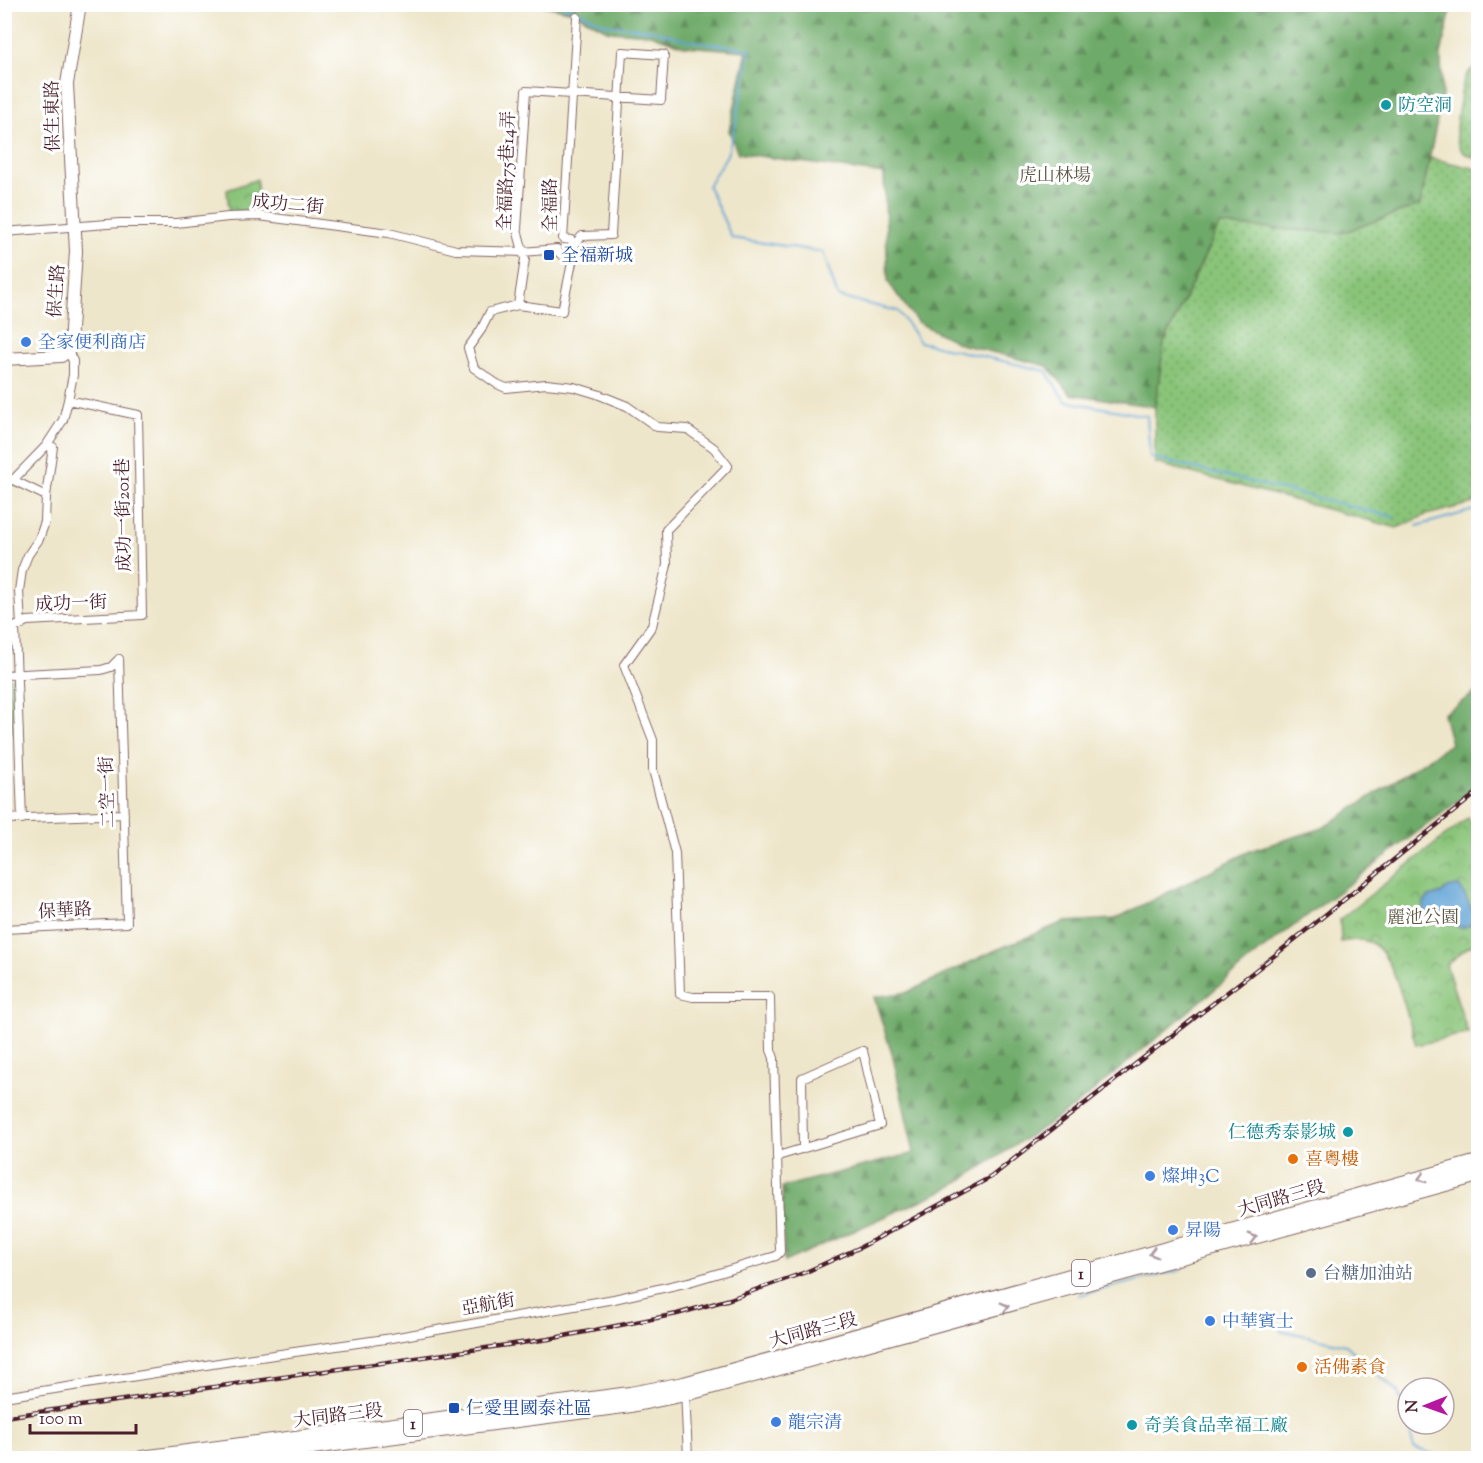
<svg xmlns="http://www.w3.org/2000/svg" width="1483" height="1463" font-family="'Sorts Mill Goudy','Noto Serif TC',serif">
<style>
.grass{fill:url(#grass-dots);stroke:#6a7252;stroke-width:1.5}
.forest{fill:url(#forest-firs);stroke:#5c644a;stroke-width:1.5}
.park{fill:url(#park-crowns);stroke:#6a7252;stroke-width:1.5}
.water{fill:#61a3d5;stroke:#566180;stroke-width:1.5}
.lines{fill:none;stroke-linecap:round;stroke-linejoin:round}
.stream{stroke:#61a3d5;stroke-width:2}
.street-casing{stroke:#836563;stroke-width:10}
.secondary-casing{stroke:#836563;stroke-width:14}
.primary-casing{stroke:#836563;stroke-width:16}
.street{stroke:#fff;stroke-width:8}
.secondary{stroke:#fff;stroke-width:12}
.primary{stroke:#fff;stroke-width:14}
.rail-casing{stroke:#4a1f2b;stroke-width:4.5}
.rail{stroke:#fff;stroke-width:2;stroke-dasharray:7;stroke-linecap:butt}
.oneway{stroke:#ae9aa0}
.culture-dot{fill:#0f9aa8;stroke:#fff;stroke-width:2}
.transit-dot{fill:#1a4fb4;stroke:#fff;stroke-width:2}
.shop-dot{fill:#3f7fe0;stroke:#fff;stroke-width:2}
.food-dot{fill:#e8710a;stroke:#fff;stroke-width:2}
.service-dot{fill:#5c6f8a;stroke:#fff;stroke-width:2}
.labels{text-anchor:middle;stroke-width:6;stroke-linejoin:round;paint-order:stroke}
.shield{fill:#fff;stroke:#80626b;stroke-width:1.5}
.shield-label{font-size:16px;font-weight:bold;fill:#4a1f2b}
.culture-label{font-size:18px;fill:#0d838f;stroke:#fff;text-anchor:start}
.street-label{font-size:18px;fill:#4a1f2b;stroke:#fff}
.park-label{font-size:18px;fill:#605946;stroke:#fff}
.transit-label{font-size:18px;fill:#164399;stroke:#fff;text-anchor:start}
.shop-label{font-size:18px;fill:#366cbe;stroke:#fff;text-anchor:start}
.food-label{font-size:18px;fill:#c56008;stroke:#fff;text-anchor:start}
.service-label{font-size:18px;fill:#4e5e75;stroke:#fff;text-anchor:start}
</style>
<defs>
<pattern id="grass-dots" width="8" height="8" patternUnits="userSpaceOnUse" patternTransform="scale(1.5)"><rect width="8" height="8" fill="#89c479"/><path d="M2 2h.1M6 6h.1" fill="none" stroke="#729f63" stroke-width="1.8" stroke-linecap="round"/></pattern>
<pattern id="forest-firs" width="22" height="20" patternUnits="userSpaceOnUse" patternTransform="scale(1.5)"><rect width="22" height="20" fill="#6eaa69"/><path d="M5 1l3.5 6h-7zM16 11l3.5 6h-7z" fill="#5c8a57"/></pattern>
<pattern id="park-crowns" width="20" height="18" patternUnits="userSpaceOnUse" patternTransform="scale(1.5)"><rect width="20" height="18" fill="#89c479"/><path d="M2 6a3 3 0 1 1 6 0M12 15a3 3 0 1 1 6 0" fill="none" stroke="#729f63"/></pattern>
</defs>
<rect width="100%" height="100%" fill="#fff"/>
<filter id="ink" filterUnits="userSpaceOnUse"><feTurbulence type="fractalNoise" baseFrequency=".0167" numOctaves="2"/><feDisplacementMap in="SourceGraphic" scale="12" xChannelSelector="R" yChannelSelector="G"/><feConvolveMatrix kernelMatrix="1 2 1 2 8 2 1 2 1" color-interpolation-filters="sRGB"/></filter>
<filter id="wash" filterUnits="userSpaceOnUse"><feTurbulence type="fractalNoise" baseFrequency=".008" numOctaves="4" result="noise"/><feDisplacementMap in="SourceGraphic" scale="24" xChannelSelector="R" yChannelSelector="G"/><feGaussianBlur stdDeviation="1.35" result="paint"/><feColorMatrix in="noise" values="0 0 0 0 0 0 0 0 0 0 0 0 0 0 0 0 0 1.4 0 .05"/><feComposite in="paint" operator="in"/></filter>
<g filter="url(#wash)">
<rect width="100%" height="100%" fill="#eee6ca"/>
<path class="grass" d="M1478,65v31l-6,34 6,1v27c-30,-3 -22,-36 -18,-57 1,-7 2,-17 5,-23 3,-6 8,-10 13,-13z
M1430,158l48,11v333l-52,13 -29,13 -242,-65v-56l9,-64 55,-118 123,8 78,-28z
M4,678h8l2,54 -9,1z"/>
<path class="forest" d="M541,5h911l-11,49 1,42 -22,109 -78,28 -123,-8 -55,118 -9,64 -84,-13 -24,-28 -87,-22 -43,-22 -29,-40 -4,-108 -146,-21 -9,-22 18,-80 -63,-5 -33,-12 -42,-3 -36,-19z
M1478,691v95l-216,164 -188,157 -125,81 -165,74 -2,-75 132,-34 -21,-96 -19,-60 34,-5 88,-42 68,-28 51,-3 137,-69 71,-22 128,-84 -8,-30z"/>
<path class="park" d="M257,179l1,32 -29,1 -2,-22z
M1468,818l10,19v109h-9l-23,19 22,68 -52,12c-8,-25 -21,-89 -43,-101 -11,-6 -21,-4 -32,-2l-1,-23z"/>
<path class="water" d="M1459,886c4,5 15,26 16,32l-5,7 -9,3 -11,-6 -13,1 -12,-6 -2,-5v-9l6,-6 13,-4c4,-6 10,-6 17,-7z"/>
<g class="lines">
<path class="stream" d="M556,4l20,6 29,14 47,6 35,10 63,9 -16,82 -7,24 -19,31 24,52 91,14 15,45 60,14 22,31 126,29 19,30 82,15 3,41 244,60
M1417,526l61,-17
M1079,1295l102,-25
M1280,1330l66,15 53,48 15,55 32,10"/>
</g>
</g>
<g filter="url(#ink)">
<g class="lines">
<g class="street-casing">
<path id="street" d="M4,232l116,-9h56l52,-6 31,-1 130,17 67,17 67,2 34,-3c2,6 7,8 13,6l4,-6
M518,305l7,-46 -8,-30 9,-138 135,9 3,-45 -42,-3 -11,183 -29,1 -8,9
M4,480h9l33,16
M13,480l33,-34
M21,625l-2,-34 3,-21 6,-15 11,-16 6,-17 1,-26 7,-49 -7,-1 17,-26 5,-20 5,-25v-14l-5,-10
M15,628l7,191
M4,632l23,-11 115,-6 -4,-200 -70,-15
M4,675l97,-5 10,-3 8,-8
M4,819l120,-5
M4,929l123,-6 -8,-264
M778,1156l102,-31 -17,-74 -61,27 1,71
M685,1390l3,68
M4,1397l221,-35 167,-24 222,-39 75,-17 87,-26 4,-4 -6,-194 -3,-8 -1,-53h-77l-13,-3 -5,-141 -22,-83v-30l-29,-75 28,-39 15,-61 -1,-35 62,-64 -14,-18 -27,-19 -30,-2 -30,-21 -30,-12 -23,-7 -28,-3 -40,4 -9,-4 -23,-16 -6,-20 13,-18 9,-18 28,-7 44,6 13,-63 -4,-8 -8,-1 14,-222"/>
</g>
<g class="secondary-casing">
<path id="secondary" d="M4,359l57,-3 7,-5 2,-6 6,-94 -9,-167 13,-80"/>
</g>
<g class="primary-casing">
<path id="primary" d="M142,1458l488,-64 54,-10 794,-222
M229,1458l402,-53 54,-11 793,-219"/>
</g>
<use href="#street" class="street"/>
<use href="#secondary" class="secondary"/>
<use href="#primary" class="primary"/>
<g class="rail-casing">
<path id="rail" d="M4,1417l545,-78 128,-25 53,-15 76,-27 55,-25 130,-70 288,-225 199,-160"/>
</g>
<use href="#rail" class="rail"/>
</g>
<defs><path id="oneway-chevron" d="M-2-3.5L2.5 0L-2 3.5" fill="none" stroke-width="1.6" stroke-linecap="round" stroke-linejoin="round" transform="scale(1.5)"/></defs>
<g class="oneway">
<use href="#oneway-chevron" transform="translate(1422 1178) rotate(164)"/>
<use href="#oneway-chevron" transform="translate(1253 1238) rotate(-15)"/>
<use href="#oneway-chevron" transform="translate(1153 1253) rotate(164)"/>
<use href="#oneway-chevron" transform="translate(1005 1307) rotate(-15)"/>
</g>
</g>
<g class="culture-dot">
<circle cx="1386" cy="105" r="6"/>
<circle cx="1348" cy="1132" r="6"/>
<circle cx="1132" cy="1425" r="6"/>
</g>
<g class="transit-dot">
<rect x="543" y="249" width="12" height="12" rx="3"/>
<rect x="448" y="1402" width="12" height="12" rx="3"/>
</g>
<g class="shop-dot">
<circle cx="26" cy="342" r="6"/>
<circle cx="1150" cy="1176" r="6"/>
<circle cx="1173" cy="1230" r="6"/>
<circle cx="1210" cy="1321" r="6"/>
<circle cx="776" cy="1422" r="6"/>
</g>
<g class="food-dot">
<circle cx="1293" cy="1159" r="6"/>
<circle cx="1302" cy="1367" r="6"/>
</g>
<circle class="service-dot" cx="1311" cy="1273" r="6"/>
<g class="labels">
<g class="shield">
<rect x="1072" y="1260" width="18" height="26" rx="4.5"/>
<rect x="404" y="1410" width="18" height="26" rx="4.5"/>
</g>
<g class="shield-label">
<text x="1081" y="1279">1</text>
<text x="413" y="1429">1</text>
</g>
<g class="culture-label">
<text x="1398" y="111">防空洞</text>
<text x="1336" y="1138" text-anchor="end">仁德秀泰影城</text>
<text x="1144" y="1431">奇美食品幸福工廠</text>
</g>
<g class="street-label">
<text transform="translate(52 116) rotate(-91)" y="6">保生東路</text>
<text transform="translate(506 171) rotate(-88)" y="6">全福路75巷14弄</text>
<text transform="translate(288 204) rotate(5)" y="6">成功二街</text>
<text transform="translate(550 205) rotate(-90)" y="6">全福路</text>
<text transform="translate(56 291) rotate(-86)" y="6">保生路</text>
<text transform="translate(123 515) rotate(-91)" y="6">成功一街201巷</text>
<text transform="translate(71 603) rotate(-2)" y="6">成功一街</text>
<text transform="translate(107 792) rotate(-92)" y="6">二空一街</text>
<text transform="translate(65 910) rotate(-3)" y="6">保華路</text>
<text transform="translate(1281 1198) rotate(-16)" y="6">大同路三段</text>
<text transform="translate(488 1304) rotate(-10)" y="6">亞航街</text>
<text transform="translate(813 1330) rotate(-15)" y="6">大同路三段</text>
<text transform="translate(338 1415) rotate(-7)" y="6">大同路三段</text>
</g>
<g class="park-label">
<text x="1055" y="181">虎山林場</text>
<text x="1423" y="923">麗池公園</text>
</g>
<g class="transit-label">
<text x="561" y="261">全福新城</text>
<text x="466" y="1414">仁愛里國泰社區</text>
</g>
<g class="shop-label">
<text x="38" y="348">全家便利商店</text>
<text x="1162" y="1182">燦坤3C</text>
<text x="1185" y="1236">昇陽</text>
<text x="1222" y="1327">中華賓士</text>
<text x="788" y="1428">龍宗清</text>
</g>
<g class="food-label">
<text x="1305" y="1165">喜粵樓</text>
<text x="1314" y="1373">活佛素食</text>
</g>
<g class="service-label">
<text x="1323" y="1279">台糖加油站</text>
</g>
</g>
<rect width="1483" height="1463" fill="none" stroke="#fff" stroke-width="24"/>
<g transform="translate(1426 1406) rotate(269)"><circle r="28" fill="#ffffff" stroke="#b7a5aa" stroke-width="1.5"/>
<path d="M0-4.5L10 22L0 15L-10 22Z" fill="#b5179e"/>
<text y="-9" font-size="16" font-weight="bold" text-anchor="middle" fill="#4a1f2b">N</text>
</g>
<path d="M30 1424v9h106v-9" fill="none" stroke="#4a1f2b" stroke-width="3"/>
<text x="39" y="1424" font-size="18" fill="#4a1f2b" stroke="#ffffff" stroke-width="4.5" paint-order="stroke">100 m</text>
</svg>
